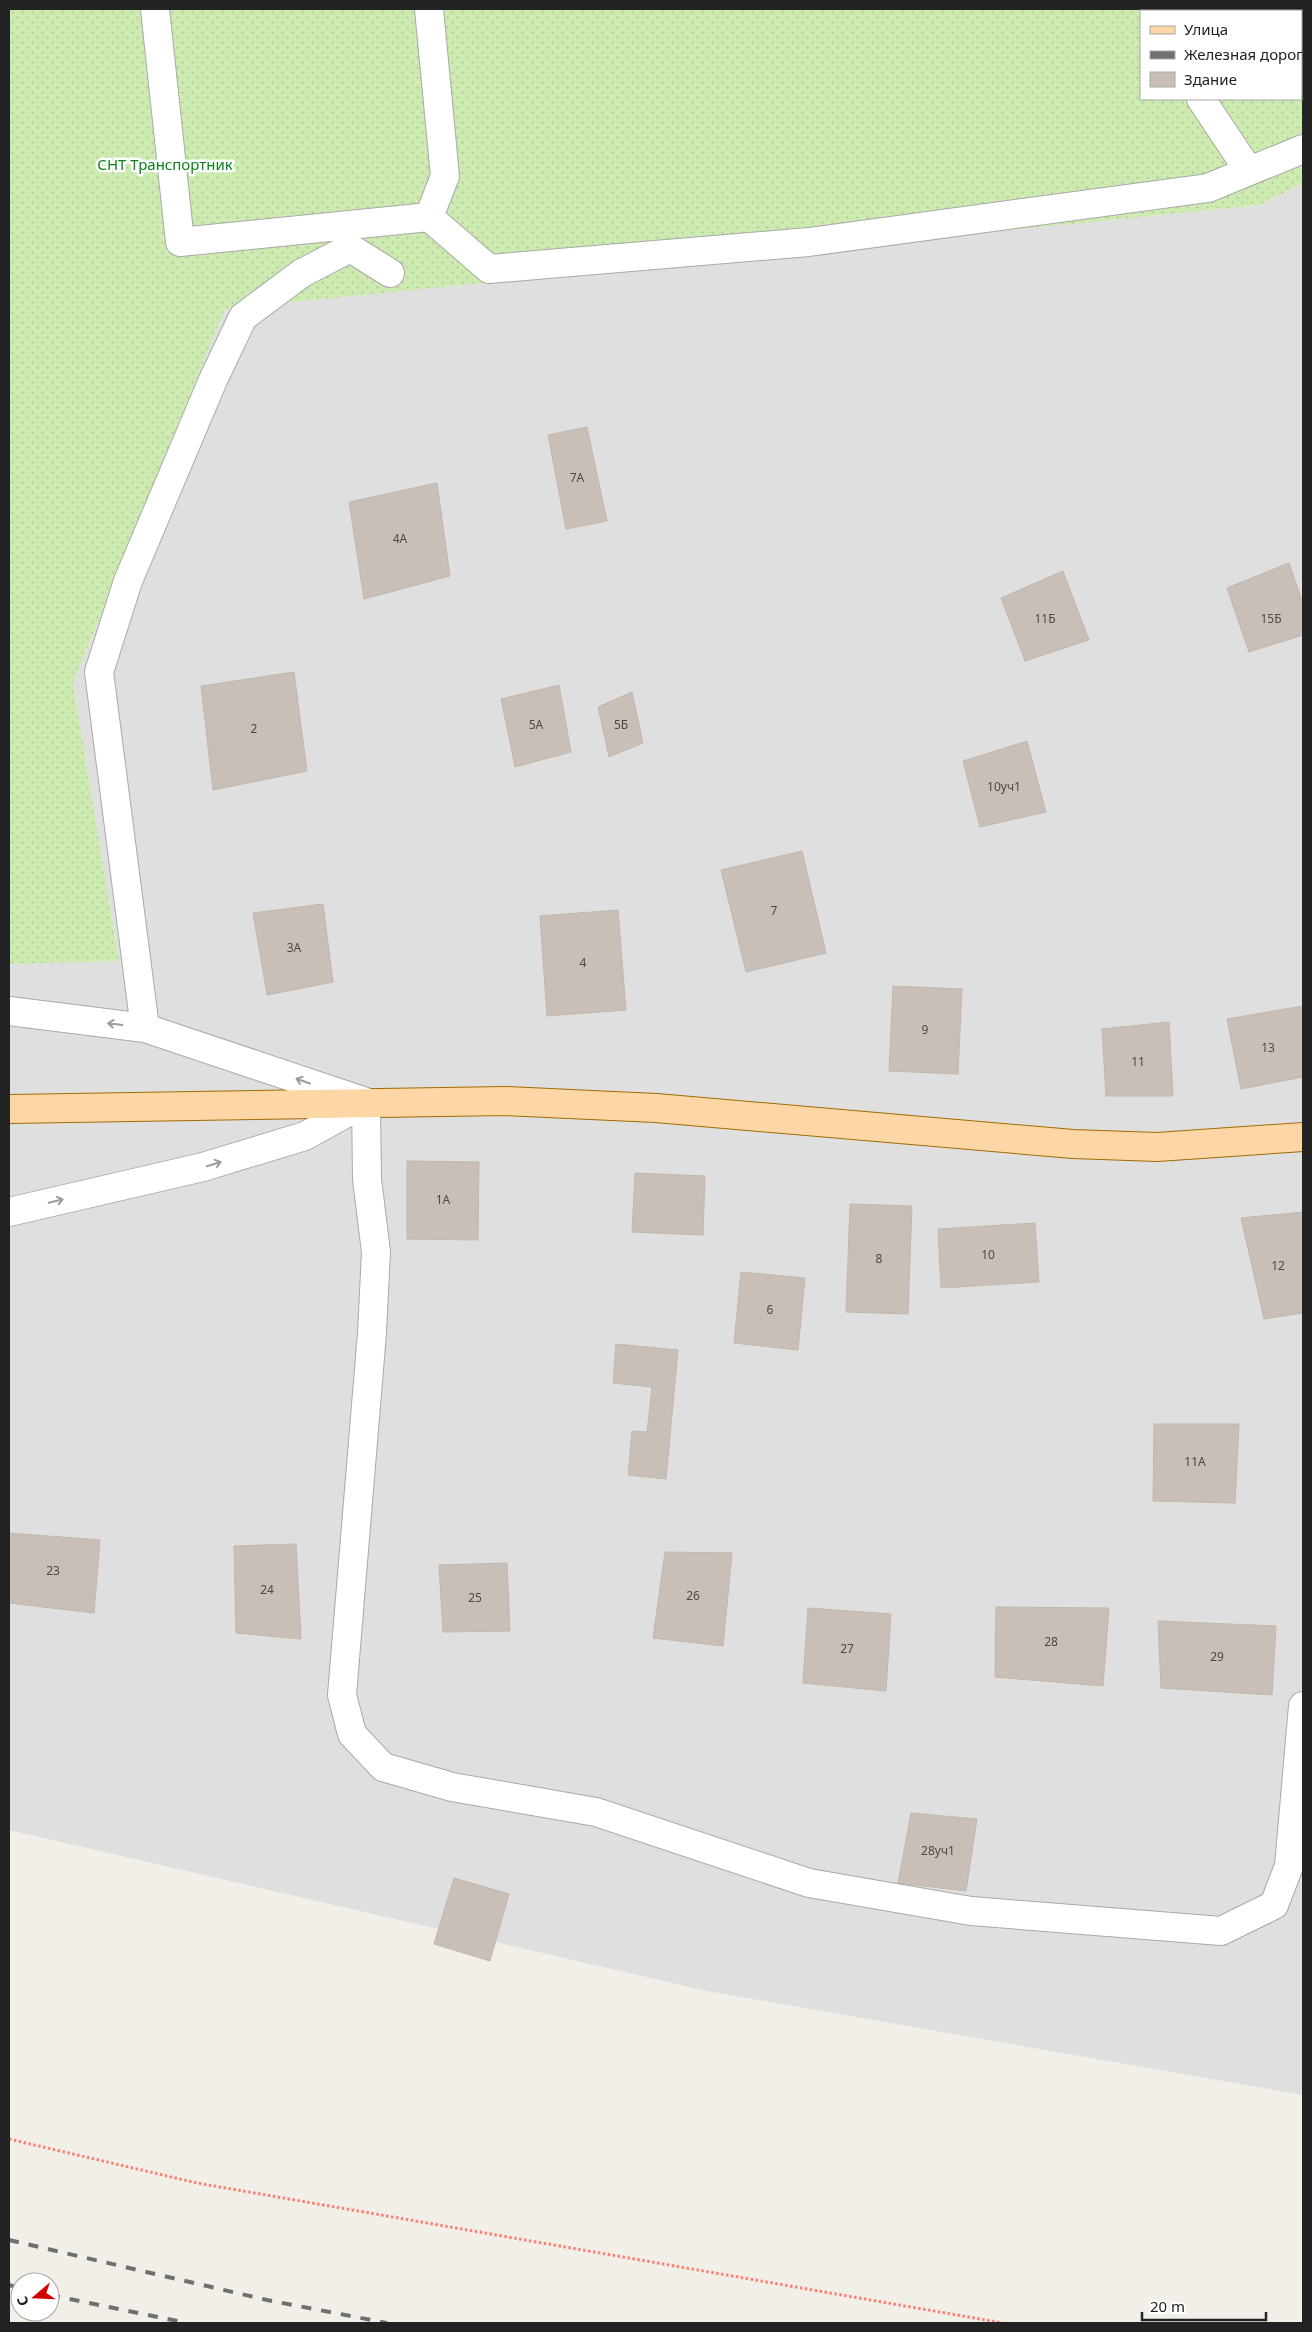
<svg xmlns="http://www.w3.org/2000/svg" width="1312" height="2332" font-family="'Noto Sans',sans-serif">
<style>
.residential{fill:#e0dfdf}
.grass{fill:url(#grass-dots);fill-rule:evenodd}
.building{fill:#c7bfb8;stroke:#c4b6ab}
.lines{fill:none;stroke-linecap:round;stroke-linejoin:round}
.minor-casing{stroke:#a9a9a9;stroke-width:30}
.major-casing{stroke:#a06b00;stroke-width:30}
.path{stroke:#fa8072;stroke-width:3;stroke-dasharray:2.5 2.5;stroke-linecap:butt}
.minor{stroke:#fff;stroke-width:28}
.major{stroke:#fcd6a4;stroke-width:28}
.rail{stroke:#707070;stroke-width:4;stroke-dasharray:10 10;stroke-linecap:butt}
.oneway{stroke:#9c9c9c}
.labels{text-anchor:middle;stroke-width:5;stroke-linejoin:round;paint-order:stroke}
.number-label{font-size:12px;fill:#4b4948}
.park-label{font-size:15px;fill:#0c8416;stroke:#fff}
</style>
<defs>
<pattern id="grass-dots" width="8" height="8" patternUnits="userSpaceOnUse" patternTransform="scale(1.25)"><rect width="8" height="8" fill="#cdebb0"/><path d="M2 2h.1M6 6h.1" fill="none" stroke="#b0c997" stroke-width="1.8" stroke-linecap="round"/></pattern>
</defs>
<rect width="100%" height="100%" fill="#f2efe9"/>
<path class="residential" d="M1303,183v1912l-596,-104 -698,-161v-866l110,-3 -46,-278 152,-374 1035,-104z"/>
<path class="grass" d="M9,9h1294v174l-43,22 -1035,104 -152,374 46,278 -110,3zM1141,11h160v88h-160z"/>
<path class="building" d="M587,427l20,94 -41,8 -18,-94z
M437,483l13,93 -86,23 -15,-97z
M1289,563l14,40v32l-54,17 -22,-64z
M1063,571l26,69 -64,21 -24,-63z
M294,672l13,99 -94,19 -12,-104z
M559,685l12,67 -56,15 -14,-68z
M632,692l11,51 -34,14 -11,-50z
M1027,741l19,71 -66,15 -17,-66z
M802,851l24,102 -80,19 -25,-102z
M323,904l10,78 -66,13 -14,-82z
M618,910l8,100 -79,6 -7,-100z
M893,986l69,3 -4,85 -69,-3z
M1303,1006v71l-62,12 -14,-70z
M1169,1022l4,74h-67l-4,-67z
M407,1161l72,1 -1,78 -71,-1z
M635,1173l70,3 -2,59 -71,-3z
M850,1204l62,2 -4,108 -62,-2z
M1303,1212v101l-39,6 -23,-101z
M1035,1223l4,59 -98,6 -3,-59z
M741,1272l64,6 -7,72 -64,-7z
M616,1344l62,6 -12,129 -38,-4 4,-44 15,1 5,-45 -39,-4z
M1154,1424h85l-4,79 -82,-2z
M9,1533l91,7 -6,73 -85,-10z
M296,1544l5,95 -65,-6 -2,-87z
M665,1552l67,1 -9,93 -70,-8z
M507,1563l3,68 -67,1 -4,-67z
M996,1607l113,1 -6,78 -108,-9z
M808,1608l83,6 -5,77 -83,-8z
M1158,1621l118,5 -4,69 -111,-7z
M911,1813l66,6 -11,72 -68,-8z
M454,1878l55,16 -19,67 -56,-17z"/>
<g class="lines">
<g class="minor-casing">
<path id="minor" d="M155,9l25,233 249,-25 60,52 320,-27 399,-54 95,-39
M1156,9l1,2
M1201,99l48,72
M429,217l16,-41 -16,-167
M9,1011l136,17 221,74
M145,1028l-46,-356 29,-91 85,-201 30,-63 59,-44 48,-25 40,25
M366,1102l1,77 9,73 -4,81 -30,362 10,39 31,33 69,20 144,25 213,71 162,28 250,20 53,-26 15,-39 14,-160
M9,1212l194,-45 102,-31 61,-34"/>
</g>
<g class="major-casing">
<path id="major" d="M9,1109l496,-8 151,7 417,36 84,3 146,-10"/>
</g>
<path class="path" d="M9,2139l188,44 806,140"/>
<use href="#minor" class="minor"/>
<use href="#major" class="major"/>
<path class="rail" d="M9,2240l258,60 120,23
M9,2285l11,3
M50,2295l137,28"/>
</g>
<defs><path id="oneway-shaft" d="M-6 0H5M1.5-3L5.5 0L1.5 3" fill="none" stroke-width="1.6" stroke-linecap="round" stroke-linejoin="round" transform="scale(1.25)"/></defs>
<g class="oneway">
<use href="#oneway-shaft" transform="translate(115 1024) rotate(-173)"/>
<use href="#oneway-shaft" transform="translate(303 1081) rotate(-161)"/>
<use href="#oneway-shaft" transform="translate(214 1164) rotate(-17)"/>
<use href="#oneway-shaft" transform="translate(56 1201) rotate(-13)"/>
</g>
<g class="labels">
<g class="number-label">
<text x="577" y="482">7А</text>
<text x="400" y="543">4А</text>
<text x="1045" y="623">11Б</text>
<text x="1271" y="623">15Б</text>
<text x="536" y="729">5А</text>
<text x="621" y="729">5Б</text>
<text x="254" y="733">2</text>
<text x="1004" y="791">10уч1</text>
<text x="774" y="915">7</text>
<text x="294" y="952">3А</text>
<text x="583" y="967">4</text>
<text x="925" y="1034">9</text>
<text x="1268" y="1052">13</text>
<text x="1138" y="1066">11</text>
<text x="443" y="1204">1А</text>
<text x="988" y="1259">10</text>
<text x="879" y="1263">8</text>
<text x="1278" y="1270">12</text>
<text x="770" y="1314">6</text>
<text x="1195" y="1466">11А</text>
<text x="53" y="1575">23</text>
<text x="267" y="1594">24</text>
<text x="693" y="1600">26</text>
<text x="475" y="1602">25</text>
<text x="1051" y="1646">28</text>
<text x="847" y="1653">27</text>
<text x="1217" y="1661">29</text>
<text x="938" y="1855">28уч1</text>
</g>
<g class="park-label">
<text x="165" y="170">СНТ Транспортник</text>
</g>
</g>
<rect width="1312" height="2332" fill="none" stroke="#222222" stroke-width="20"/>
<rect x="1140" y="10" width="162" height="90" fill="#ffffff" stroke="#a7a7a7"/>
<rect x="1150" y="26" width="25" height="8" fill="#fcd6a4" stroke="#a7a7a7"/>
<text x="1184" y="35" font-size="15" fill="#222222">Улица</text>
<rect x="1150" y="51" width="25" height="8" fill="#707070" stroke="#a7a7a7"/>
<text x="1184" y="60" font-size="15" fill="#222222">Железная дорога</text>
<rect x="1150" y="72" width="25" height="15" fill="#c7bfb8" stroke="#a7a7a7"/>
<text x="1184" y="85" font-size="15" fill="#222222">Здание</text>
<g transform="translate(35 2297) rotate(251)"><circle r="24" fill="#ffffff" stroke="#a7a7a7"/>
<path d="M0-4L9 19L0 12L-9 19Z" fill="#d40000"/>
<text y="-8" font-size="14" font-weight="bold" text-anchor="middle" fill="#222222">С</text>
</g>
<path d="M1142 2312v8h124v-8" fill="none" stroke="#222222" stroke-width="2.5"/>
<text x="1150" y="2312" font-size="15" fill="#222222" stroke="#ffffff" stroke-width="4" paint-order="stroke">20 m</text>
</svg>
